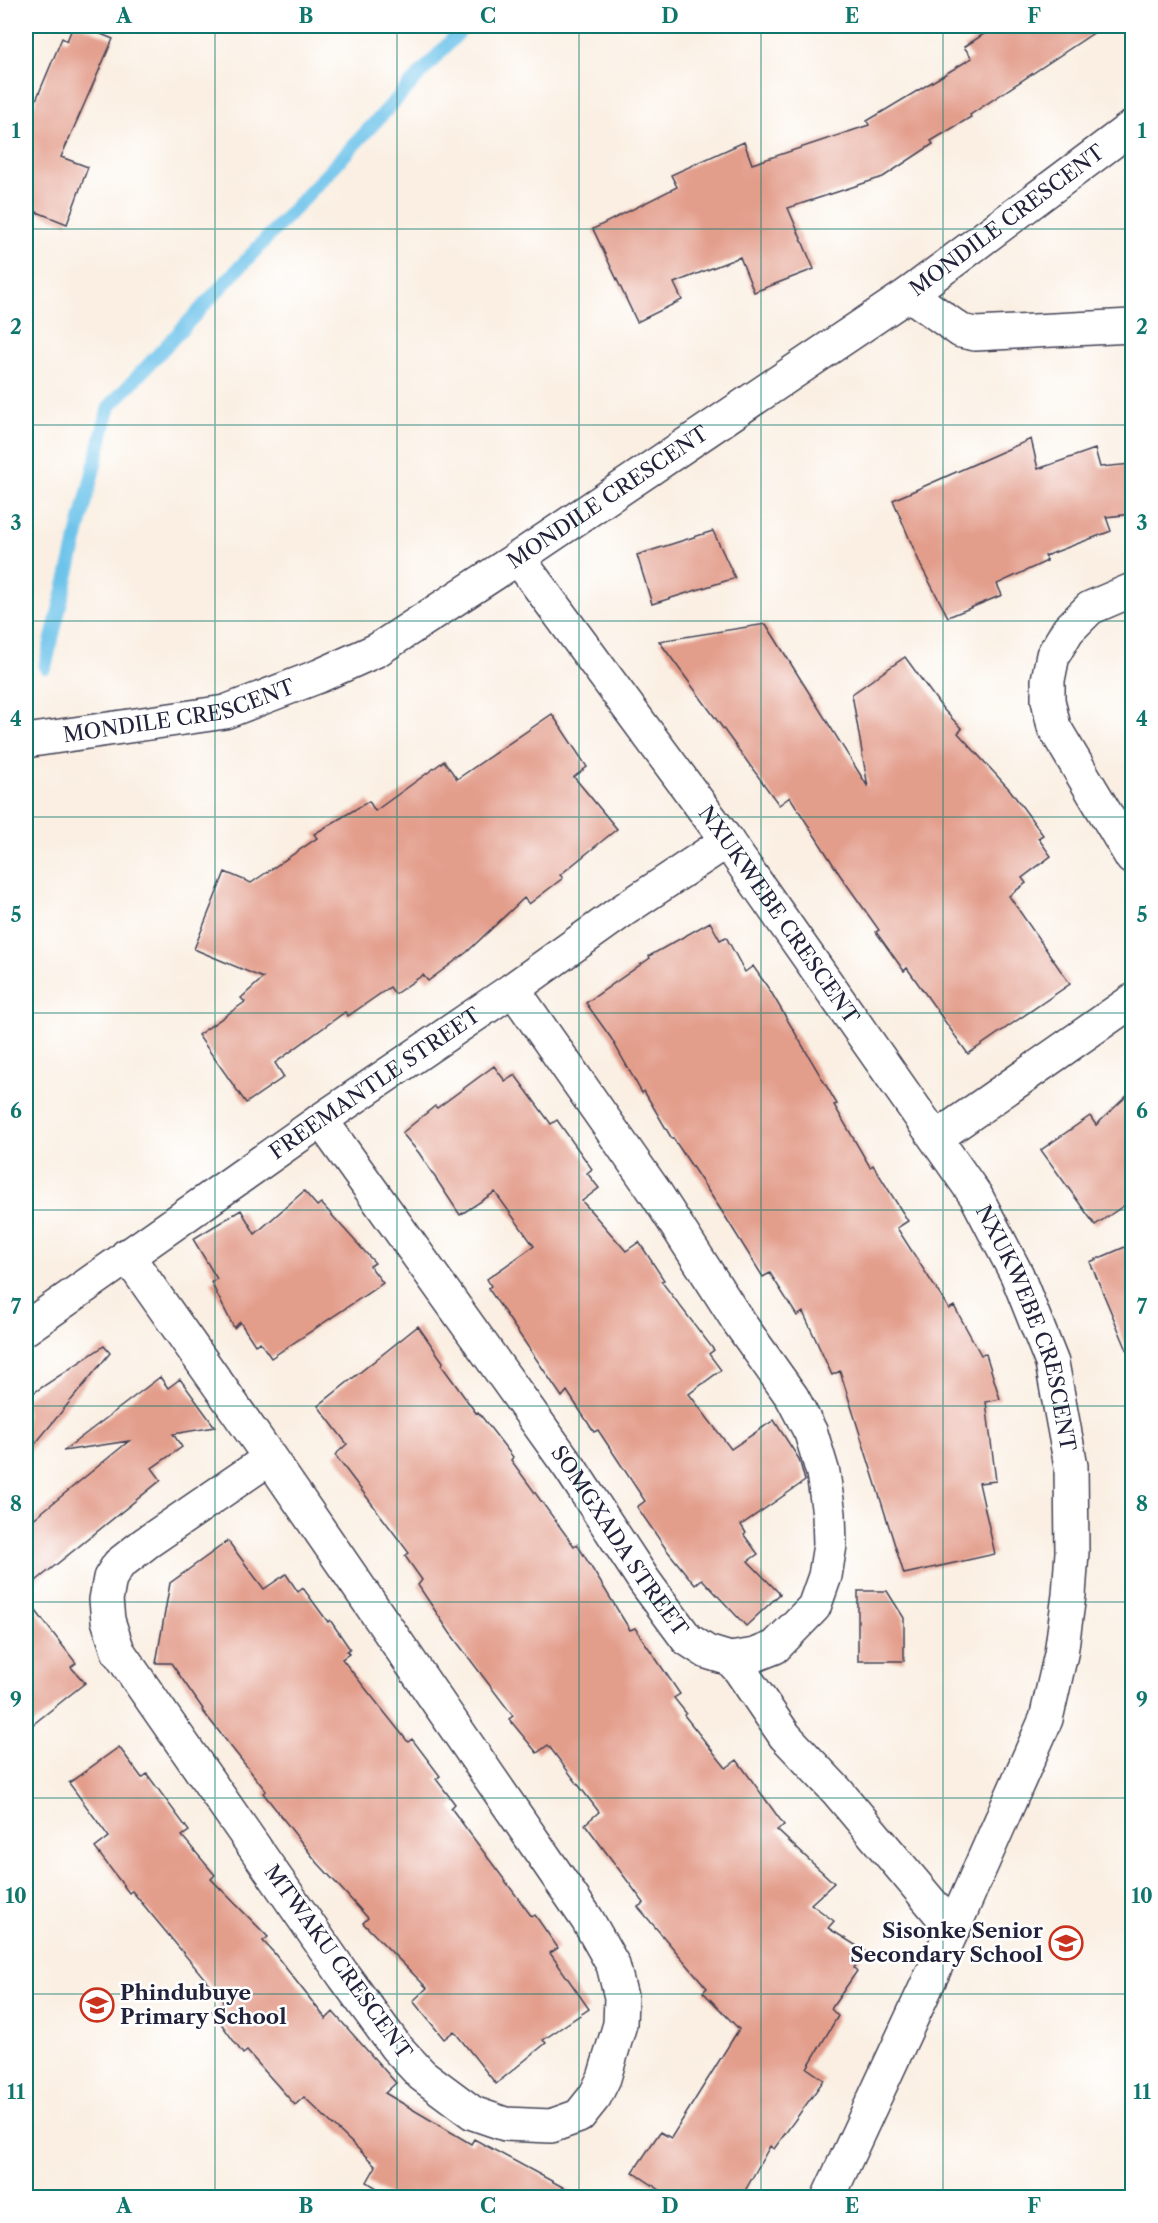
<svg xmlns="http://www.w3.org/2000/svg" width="1158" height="2223" font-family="'Libre Caslon Text',serif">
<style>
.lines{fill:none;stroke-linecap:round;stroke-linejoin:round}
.stream{stroke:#6dc3ea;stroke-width:14}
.building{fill:#e39d8b}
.minor-casing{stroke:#424154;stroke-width:36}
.minor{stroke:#fff;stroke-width:33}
.grid{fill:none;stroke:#0f766e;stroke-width:1.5;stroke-opacity:0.55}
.labels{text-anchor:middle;stroke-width:5;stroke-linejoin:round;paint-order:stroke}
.street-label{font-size:21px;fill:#22223b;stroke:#fff}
.poi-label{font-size:21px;font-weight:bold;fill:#22223b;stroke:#fff;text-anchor:end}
.neatline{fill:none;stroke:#0f766e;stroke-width:2}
.grid-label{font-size:20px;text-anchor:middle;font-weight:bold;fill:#0f766e}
</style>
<rect width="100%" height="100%" fill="#fff"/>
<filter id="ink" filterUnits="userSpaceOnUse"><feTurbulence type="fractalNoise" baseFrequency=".0167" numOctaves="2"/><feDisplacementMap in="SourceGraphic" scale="12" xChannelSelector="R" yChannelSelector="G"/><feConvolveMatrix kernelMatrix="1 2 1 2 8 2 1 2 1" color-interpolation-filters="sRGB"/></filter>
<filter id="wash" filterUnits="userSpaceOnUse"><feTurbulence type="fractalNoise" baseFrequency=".008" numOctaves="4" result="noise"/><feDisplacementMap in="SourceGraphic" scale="24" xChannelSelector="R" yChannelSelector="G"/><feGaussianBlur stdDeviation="1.35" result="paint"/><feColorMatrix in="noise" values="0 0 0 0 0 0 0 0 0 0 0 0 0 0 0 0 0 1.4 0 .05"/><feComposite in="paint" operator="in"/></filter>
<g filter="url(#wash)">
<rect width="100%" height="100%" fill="#faefe2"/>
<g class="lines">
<path class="stream" d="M45,667l64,-260 356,-381"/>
</g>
<g id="blocks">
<path class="building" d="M73,26h8l32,13 -52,118 27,10 -21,57 -30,-12 -11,27v-115l36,-86 5,3z
M996,26h108l-134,89 1,2 -40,24 2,3 -50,33 -95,31 26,61 -60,23 -14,-35 -66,26 8,17 -45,22 -44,-93 84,-42 -6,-12 73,-33 8,22 117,-39 -2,-4 105,-63 -8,-11z
M1031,439l7,30 57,-20 5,18 32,-3v50l-26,3 5,14 -66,25 2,5 -50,23 5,11 -54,22 -27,-51 -28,-66z
M713,531l22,47 -83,26 -15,-49z
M766,624l102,163 -16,-93 53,-37 38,52 19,20 -4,4 52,57 33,45 -5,3 13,18 -29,22 4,5 -17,13 61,88 -102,70 -61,-86 -3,3 -28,-39 3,-2 -39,-55 -50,-78 -11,8 -120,-164z
M552,714l35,53 -13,10 43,52 -57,46 3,3 -34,26 -5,-6 -57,54 -39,29 -5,-6 -28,19 -5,-7 -42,29 -3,-4 -70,51 9,14 -38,26 -48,-68 47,-33 -4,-4 22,-20 -69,-29 31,-77 26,11 66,-45 -3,-4 55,-33 6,10 69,-50 13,18z
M710,922l10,18 6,-3 19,35 8,-6 18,26 66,112 -3,1 36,62 3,-2 35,56 -11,7 52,81 5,-3 27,49 5,-1 14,45 -14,3 10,79 -17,2 16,71 -91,20 -64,-203 -8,4 -29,-63 -6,4 -27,-43 -7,4 -40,-64 -50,-75 -1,1 -28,-48 -2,2 -31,-55 -25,-35 64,-45 -1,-2z
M494,1066l11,15 10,-6 36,49 6,-4 35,49 -5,4 12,15 -17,13 44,50 13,-9 25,38 -3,1 53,69 -5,4 12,16 -32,24 42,55 43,-29 25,39 6,22 -64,44 5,8 -2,2 14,19 -10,7 32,33 -34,32 -44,-47 -7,6 -29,-36 -29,-42 8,-6 -47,-71 -4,2 -27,-41 -5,6 -74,-109 3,-2 -4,-7 47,-33 -39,-54 -35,23 -41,-62 -17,-20 33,-27 2,2z
M1132,1091v109l-37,25 -54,-75 49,-34 6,9z
M304,1191l13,15 4,-3 54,60 -5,3 13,17 -112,75 -11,-16 -5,3 -15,-23 -6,6 -23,-46 6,-3 -24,-40 48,-29 14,24z
M1132,1244v118l-42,-100z
M418,1326l25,36 -1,4 34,47 2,-1 35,45 -2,3 63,86 3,-2 53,86 5,-2 45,66 -6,4 12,15 -2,2 42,53 11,-8 47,65 -7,5 57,53 -23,21 23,17 -6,7 37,23 -11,17 3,3 -26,38 7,7 -31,52 17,12 -50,69 -4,-3 -29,52h-69l-39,-26 27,-40 11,6 68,-109 -36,-37 4,-4 -69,-81 6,-4 -59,-79 14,-12 -51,-67 -11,8 -28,-34 4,-3 -63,-83 -32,-48 4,-5 -17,-24 4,-3 -74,-98 12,-11 -29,-38z
M104,1346l6,7 -84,102v-57z
M160,1377l8,11 12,-9 35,48 -42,7 9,13 -30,21 9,12 -135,109v-64l103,-84 -66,10z
M228,1541l36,48 22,-15 12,18 5,-4 25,34 2,-2 20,29 -3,2 2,3 -7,5 66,83 4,-3 28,37 -4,3 19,25 -4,4 81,109 3,-2 23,33 -8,5 39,56 -46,31 3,3 -50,41 -42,-53 -10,8 -31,-38 14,-13 -64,-65 5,-5 -52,-57 -53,-68 3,-2 -64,-81 1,-1 -32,-46h-15l14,-80z
M858,1591h29l17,27v43h-46z
M26,1598l50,65 -5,4 14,16 -59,47z
M119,1747l23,31 5,-4 42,57 -7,5 33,39 -4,4 57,58 -5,4 11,12 52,66 7,-7 63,71 -11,10 86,51 3,-5 109,59h-190l-26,-16 9,-16 -72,-69 -9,8 -48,-54 -4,3 -31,-43 12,-9 -92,-111 -3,2 -34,-45 14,-11 -40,-54z"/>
</g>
</g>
<g filter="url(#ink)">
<use href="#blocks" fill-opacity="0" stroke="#424154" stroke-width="1.5"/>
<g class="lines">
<g class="minor-casing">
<g id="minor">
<path d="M909,294l52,37 14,3 157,-8"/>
<path id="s1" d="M518,558l209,283 249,355 41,79 35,88 19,103 1,86 -3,43 -8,59 -15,65 -93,210 -125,269"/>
<path d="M1132,590l-42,18 -22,22 -15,25 -5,25v20l6,27 78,131"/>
<path id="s2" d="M26,741l199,-29 94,-36 58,-26 141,-92 391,-264 223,-167"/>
<path d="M513,989l142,203 83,129 54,76 19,36 12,40 6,41 1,31 -5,31 -11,31 -39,40 -20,8 -25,4"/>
<path id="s3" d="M321,1120l249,348 75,114 42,57 20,13 23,7 10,11 45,66 52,55 116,138"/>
<path d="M936,1138l196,-137"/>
<path d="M127,1255l143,203 317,461 26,46 8,32 -1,27 -16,54 -9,18 -16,20 -28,10 -46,-2 -32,-11 -51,-38 -26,-28 -52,-71 -226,-325 -10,-31 -2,-20 4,-22 9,-14 27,-21 124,-85"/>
<path id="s4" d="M26,1328l295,-208 192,-131 109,-78 105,-70"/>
</g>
</g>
<use href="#minor" class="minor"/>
</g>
</g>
<path class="grid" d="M215,26v2172M397,26v2172M579,26v2172M761,26v2172M943,26v2172M26,229h1106M26,425h1106M26,621h1106M26,817h1106M26,1013h1106M26,1210h1106M26,1406h1106M26,1602h1106M26,1798h1106M26,1994h1106"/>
<defs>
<g id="school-ring" transform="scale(1.725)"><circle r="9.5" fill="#fff" stroke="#c8321e" stroke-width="1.5"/><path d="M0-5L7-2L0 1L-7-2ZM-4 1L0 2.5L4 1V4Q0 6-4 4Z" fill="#c8321e"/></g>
</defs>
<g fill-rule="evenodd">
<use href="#school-ring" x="1066" y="1943"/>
<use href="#school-ring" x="97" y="2005"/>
</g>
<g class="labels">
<g class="street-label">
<text dy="7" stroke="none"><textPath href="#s2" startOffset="1128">MONDILE CRESCENT</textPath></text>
<text dy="7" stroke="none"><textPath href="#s2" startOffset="642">MONDILE CRESCENT</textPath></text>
<text dy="7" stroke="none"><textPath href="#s2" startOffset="156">MONDILE CRESCENT</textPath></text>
<text dy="7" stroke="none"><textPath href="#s1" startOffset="442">NXUKWEBE CRESCENT</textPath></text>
<text dy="7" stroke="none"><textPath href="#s4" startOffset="426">FREEMANTLE STREET</textPath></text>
<text dy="7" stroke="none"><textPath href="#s1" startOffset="928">NXUKWEBE CRESCENT</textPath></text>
<text dy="7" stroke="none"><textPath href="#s3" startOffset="516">SOMGXADA STREET</textPath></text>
<text transform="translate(338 1962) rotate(54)" y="7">MTWAKU CRESCENT</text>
</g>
<g class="poi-label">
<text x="1043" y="1938">Sisonke Senior<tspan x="1043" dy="24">Secondary School</tspan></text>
<text x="120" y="2000" text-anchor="start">Phindubuye<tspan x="120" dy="24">Primary School</tspan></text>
</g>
</g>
<rect width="1158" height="2223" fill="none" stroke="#fff" stroke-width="66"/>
<rect x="33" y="33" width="1092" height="2157" class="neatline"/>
<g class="grid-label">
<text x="124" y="23">A</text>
<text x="306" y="23">B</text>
<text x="488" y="23">C</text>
<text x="670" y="23">D</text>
<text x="852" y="23">E</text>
<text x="1034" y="23">F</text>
<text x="16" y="138">1</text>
<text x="1142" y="138">1</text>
<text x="16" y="334">2</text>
<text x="1142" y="334">2</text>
<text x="16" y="530">3</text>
<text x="1142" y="530">3</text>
<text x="16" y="726">4</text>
<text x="1142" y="726">4</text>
<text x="16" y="922">5</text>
<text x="1142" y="922">5</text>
<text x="16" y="1118">6</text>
<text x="1142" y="1118">6</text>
<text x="16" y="1314">7</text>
<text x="1142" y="1314">7</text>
<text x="16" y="1511">8</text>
<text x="1142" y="1511">8</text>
<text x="16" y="1707">9</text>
<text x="1142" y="1707">9</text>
<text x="16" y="1903">10</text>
<text x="1142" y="1903">10</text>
<text x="16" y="2099">11</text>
<text x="1142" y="2099">11</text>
<text x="124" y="2213">A</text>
<text x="306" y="2213">B</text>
<text x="488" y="2213">C</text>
<text x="670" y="2213">D</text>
<text x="852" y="2213">E</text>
<text x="1034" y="2213">F</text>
</g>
</svg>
